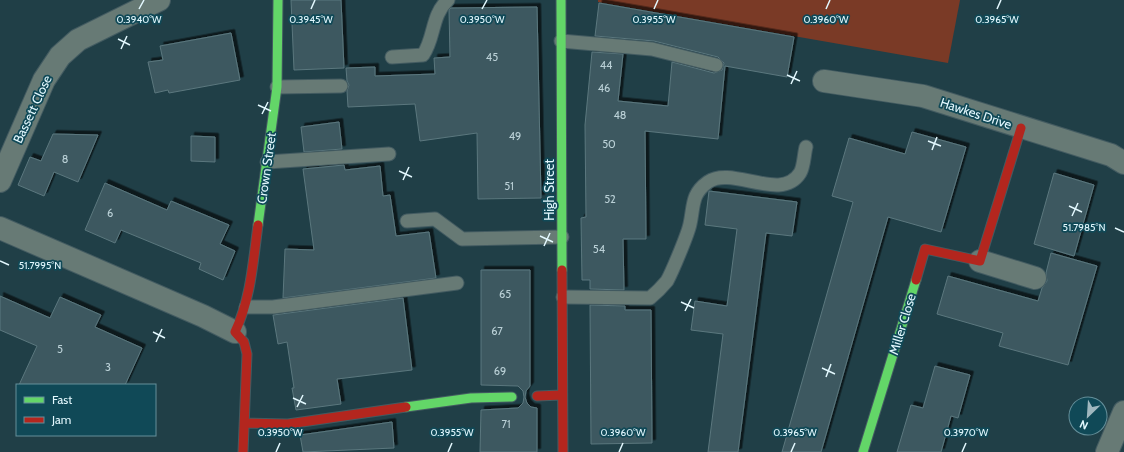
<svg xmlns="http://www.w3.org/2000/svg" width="1124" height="452" font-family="Cabin,sans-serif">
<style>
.green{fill:#7a3a26}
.building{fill:#3d5960;stroke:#5b777e;filter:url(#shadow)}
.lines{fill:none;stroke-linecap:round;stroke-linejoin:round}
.lane-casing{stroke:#435b61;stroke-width:15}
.street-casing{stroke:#435b61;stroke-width:24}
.fast-casing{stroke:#435b61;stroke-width:11}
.jam-casing{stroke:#435b61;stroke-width:11}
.lane{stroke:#677a75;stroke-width:13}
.street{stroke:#677a75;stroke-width:22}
.fast{stroke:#63d668;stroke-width:9}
.jam{stroke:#b3261e;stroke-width:9}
.ticks{fill:none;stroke:#e3f8fe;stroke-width:1.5}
.labels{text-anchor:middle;stroke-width:3.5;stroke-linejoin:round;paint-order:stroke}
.number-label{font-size:11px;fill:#bad0d6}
.street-label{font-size:13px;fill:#e3f8fe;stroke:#104957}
.ticks-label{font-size:10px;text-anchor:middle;fill:#e3f8fe;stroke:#104957;stroke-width:3.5;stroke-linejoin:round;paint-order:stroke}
</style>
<defs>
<filter id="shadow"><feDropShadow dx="3.5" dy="-3.5" stdDeviation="0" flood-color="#0009"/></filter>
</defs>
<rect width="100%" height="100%" fill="#203f47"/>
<path class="green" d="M598,0h362l-12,63 -350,-61z"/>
<path class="building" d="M291,0h50l3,68 -50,2z
M599,3l195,34 -7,40 -62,-11 -7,73 -73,-8 1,108h-23l1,51 -34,-1v-9h-8l-1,-62 5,-1 -1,-92 7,-73 31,2 -5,47 50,5 4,-44 42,11 8,-3 2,-7 -6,-6 -64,-16 -59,-5z
M537,7l4,191 -63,1 -1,-66 -57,8 -5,-37 -67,3 -1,-16 2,-6 -2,-4 -1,-13 29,-1v9l60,-2 -1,-16 16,-1 -1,-47 2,-2z
M231,33l9,47 -71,13 -1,-3 -13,3 -7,-31 15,-2 -3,-14z
M339,122l3,27 -38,3 -3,-25z
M912,132l54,15 -25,85 -53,-15 -67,235h-39l71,-250 -21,-6 17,-58 56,16z
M53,134l45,1 -20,47 -24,-10 -10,24 -26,-11 12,-28 11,4z
M191,136l24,1v25l-24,-1z
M344,165l1,5 35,-4 3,30 7,-1 6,41 33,-4 7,46 -153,20 2,-49 29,1 -11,-81z
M1054,173l40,12 -20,71 -40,-12z
M105,183l62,27 4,-9 58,24 -9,19 15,7 -12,29 -24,-11 2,-6 -80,-33 -6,13 -30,-13z
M709,191l88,11 -5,34 -26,-3 -28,219h-30l15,-118 -32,-4 4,-29 32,5 10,-77 -32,-4z
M1051,253l46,13 -29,99 -69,-19 4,-13 -66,-19 11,-38 90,25 4,-13 5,-7 -1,-8z
M481,270h49v116l-4,5 -1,6 2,6 4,4 6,1v44h-57l1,-42 37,-2 5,-5 1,-6 -1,-6 -5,-5 -37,-1z
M0,296l50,22 10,-21 41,18 -6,12 47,21 -17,37h-106l18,-39 -37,-16z
M403,298l9,72 -75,9 4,25 -45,6 -4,-22h2l-7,-46 -9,2 -5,-29z
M590,305l35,1v4h26l1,133 -61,1z
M935,366l35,9 -12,43 -7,-2 -10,36h-44l14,-47 12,3z
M392,422l2,26 -91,4 -3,-17z"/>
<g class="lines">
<g class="lane-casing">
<path id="lane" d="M561,41l91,8 64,16
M392,57l31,-2c12,-17 8,-40 25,-55
M277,87l64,-1
M267,162l122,-8
M407,221l28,-2 27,20 100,-2
M563,297l87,1c6,-5 12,-11 17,-17 5,-9 21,-47 23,-57 4,-18 1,-30 18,-42 24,-17 73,21 92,-9 4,-6 4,-19 6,-26
M246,307h27l184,-24"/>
</g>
<g class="street-casing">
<path id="street" d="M824,81l99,15 188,59 13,8
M0,181l44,-101 16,-24 18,-16 81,-40
M0,228l203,88 32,16
M980,261l55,17
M1107,452l17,-40"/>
</g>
<g class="fast-casing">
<path id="fast" d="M561,0l1,270
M258,225l19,-138 1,-87
M406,407l65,-9 41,-1
M863,452l53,-172"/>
</g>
<g class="jam-casing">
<path id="jam" d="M562,270l1,182
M916,280l9,-31 55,12 41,-133
M537,396l25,-1
M245,423l43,1 118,-17
M243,452l4,-98 -3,-12 -9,-10c16,-34 18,-70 23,-107"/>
</g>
<use href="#lane" class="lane"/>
<use href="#street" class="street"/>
<use href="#fast" class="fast"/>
<use href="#jam" class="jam"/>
</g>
<path class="ticks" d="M139,9l5,-9M311,9l4,-9M482,9l5,-9M654,9l4,-9M826,9l4,-9M997,9l4,-9M118,39l12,6M121,49l6,-13M787,75l13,6M791,84l6,-13M258,105l13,6M262,114l6,-12M928,141l13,5M932,150l5,-13M399,171l13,6M403,180l6,-13M1069,206l13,6M1072,216l6,-13M1115,228l9,4M540,236l13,6M544,246l6,-13M0,261l9,4M681,302l13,6M685,311l6,-12M153,332l12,6M156,342l6,-13M822,368l13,6M826,377l5,-13M293,398l13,6M297,407l6,-12M276,452l4,-9M448,452l4,-9M619,452l4,-9M791,452l4,-9M962,452l4,-9"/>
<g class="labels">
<g class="number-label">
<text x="492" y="61">45</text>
<text x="606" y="69">44</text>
<text x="604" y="92">46</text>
<text x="620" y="119">48</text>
<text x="515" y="140">49</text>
<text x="609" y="148">50</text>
<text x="65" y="163">8</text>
<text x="509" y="190">51</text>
<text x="610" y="203">52</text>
<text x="110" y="217">6</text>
<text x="599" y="253">54</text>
<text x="505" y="298">65</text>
<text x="497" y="335">67</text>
<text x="60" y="353">5</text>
<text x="108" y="371">3</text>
<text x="500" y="375">69</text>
<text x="506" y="428">71</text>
</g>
<g class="street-label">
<text transform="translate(32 109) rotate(-65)" y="5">Bassett Close</text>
<text transform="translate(976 113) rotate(18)" y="5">Hawkes Drive</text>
<text transform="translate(266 168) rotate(-82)" y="5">Crown Street</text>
<text transform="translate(549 190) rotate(-90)" y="5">High Street</text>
<text transform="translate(902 324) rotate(-73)" y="5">Miller Close</text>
</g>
</g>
<g class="ticks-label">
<text x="139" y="23">0.3940°W</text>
<text x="311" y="23">0.3945°W</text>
<text x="482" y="23">0.3950°W</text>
<text x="654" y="23">0.3955°W</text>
<text x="826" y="23">0.3960°W</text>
<text x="997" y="23">0.3965°W</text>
<text x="1084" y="231">51.7985°N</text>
<text x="40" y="269">51.7995°N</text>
<text x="280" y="436">0.3950°W</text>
<text x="452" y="436">0.3955°W</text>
<text x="623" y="436">0.3960°W</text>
<text x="795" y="436">0.3965°W</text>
<text x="966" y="436">0.3970°W</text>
</g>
<rect x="16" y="384" width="140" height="52" fill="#104957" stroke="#648f9a"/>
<rect x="24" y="397" width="20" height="6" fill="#63d668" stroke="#648f9a"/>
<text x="52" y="404" font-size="12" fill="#e3f8fe">Fast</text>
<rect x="24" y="417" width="20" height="6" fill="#b3261e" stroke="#648f9a"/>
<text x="52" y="424" font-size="12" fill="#e3f8fe">Jam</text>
<g transform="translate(1088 416) rotate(205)"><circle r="19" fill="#104957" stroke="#648f9a"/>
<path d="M0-3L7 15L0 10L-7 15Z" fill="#9fb7be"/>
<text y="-6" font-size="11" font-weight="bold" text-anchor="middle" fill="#e3f8fe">N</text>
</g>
</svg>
